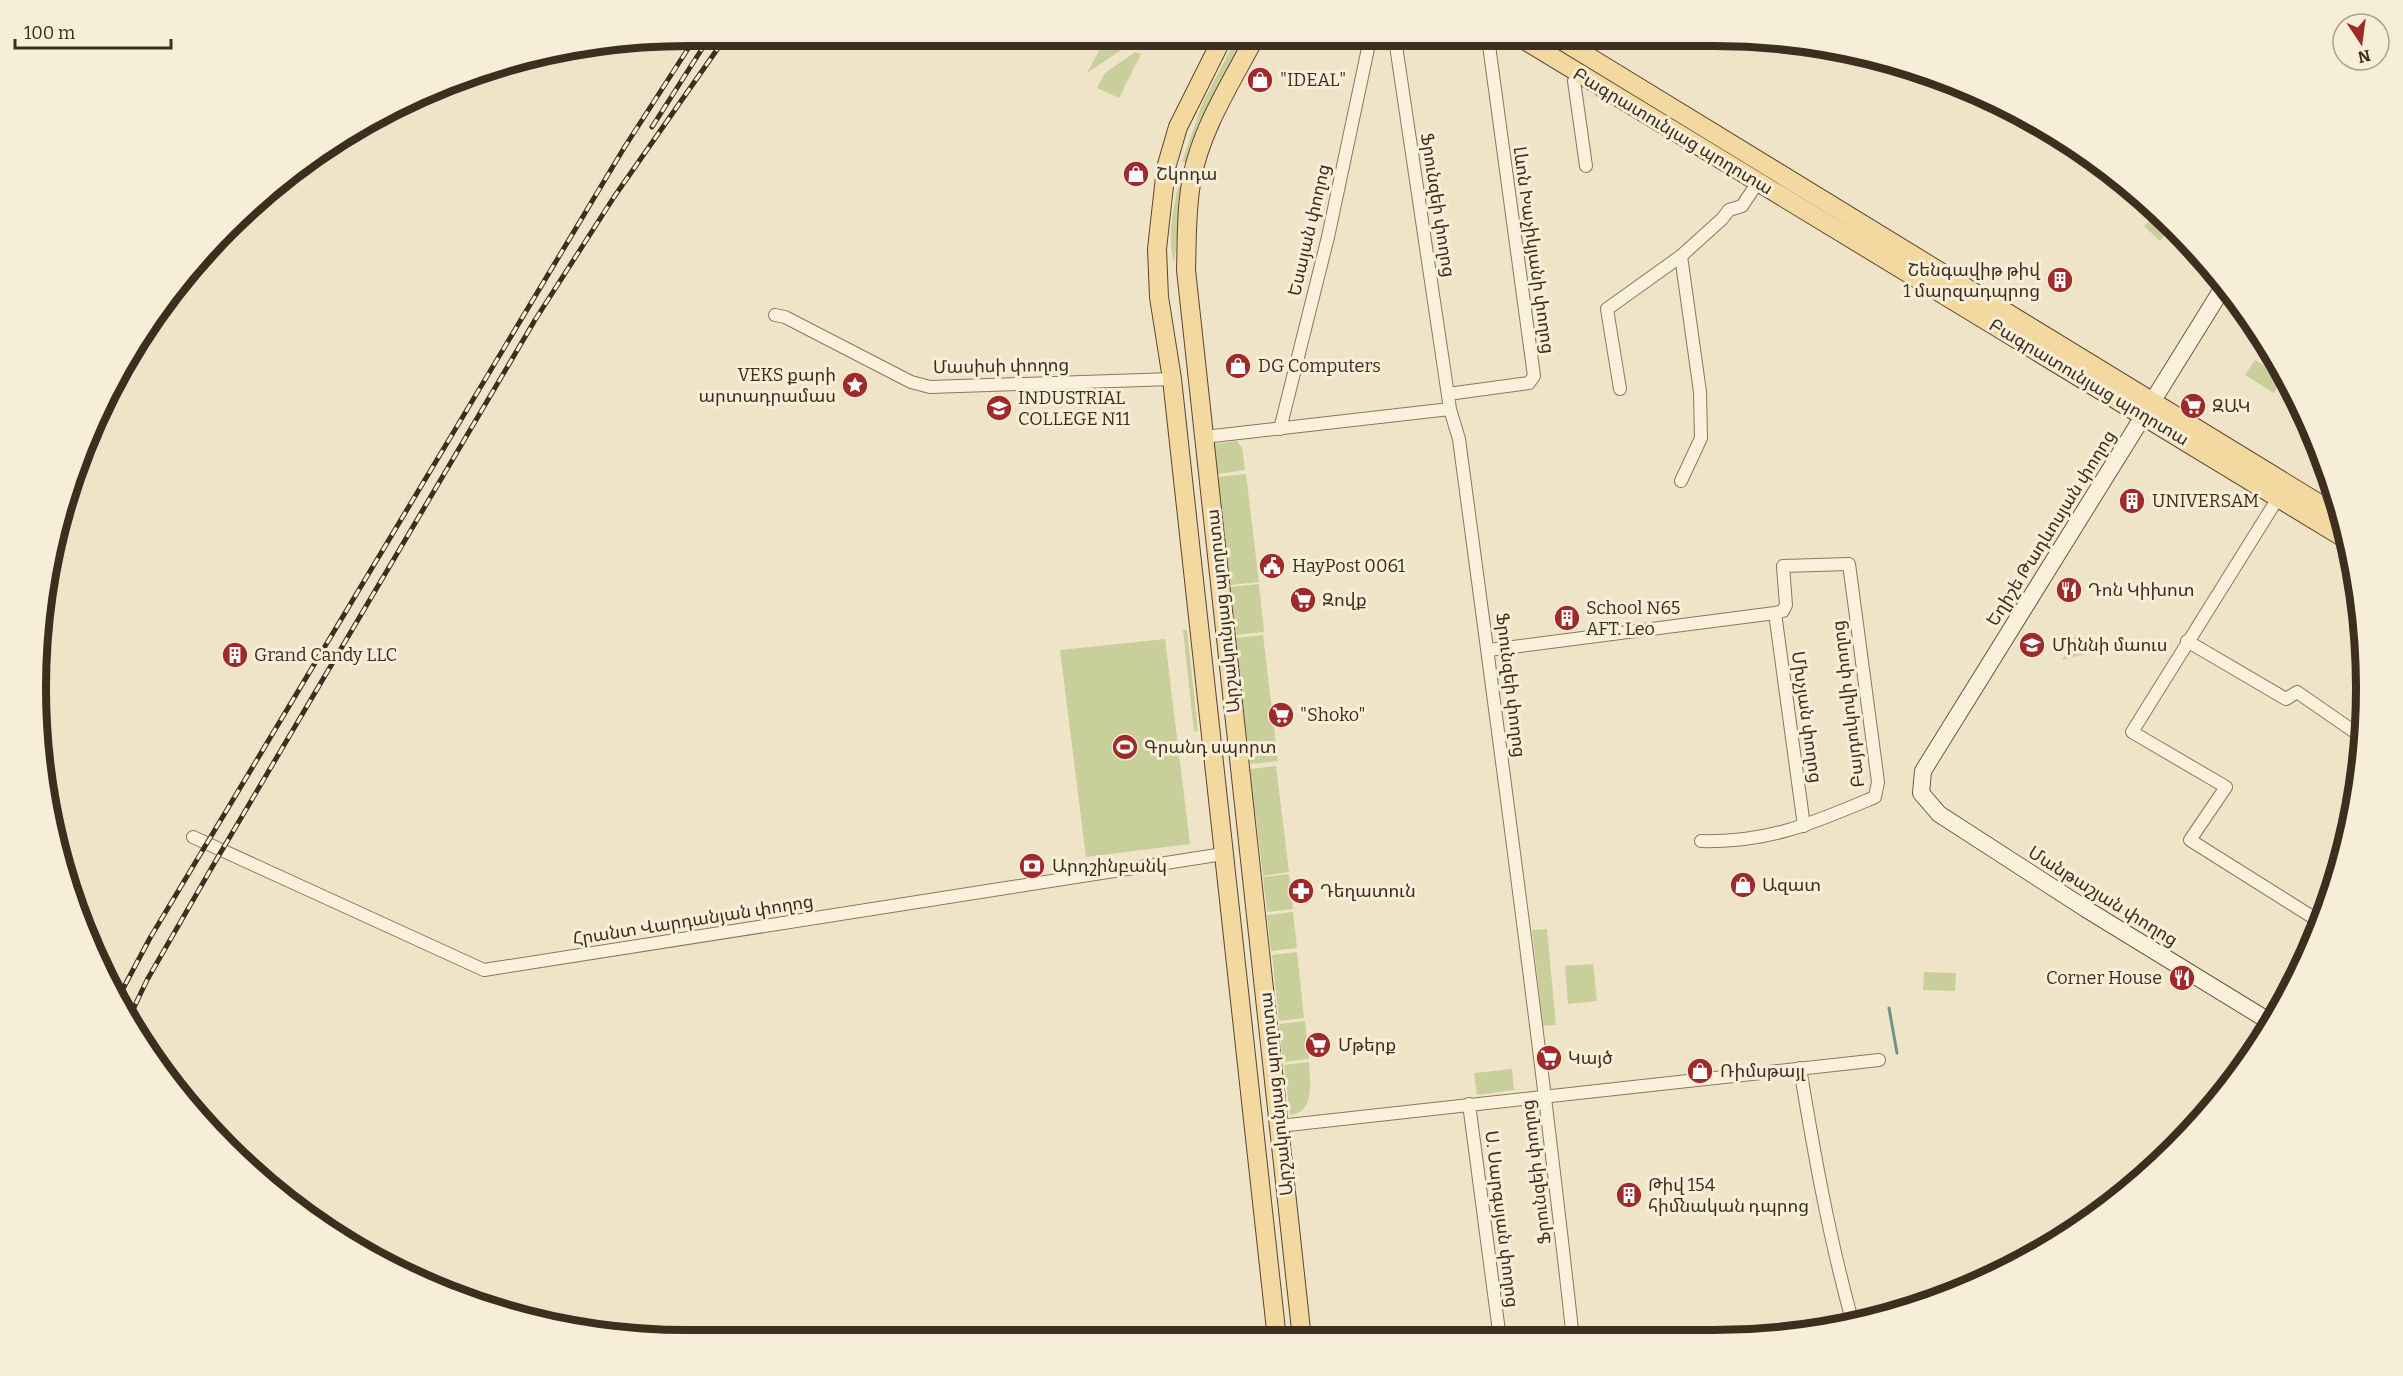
<svg xmlns="http://www.w3.org/2000/svg" width="2403" height="1376" font-family="Bitter,'Noto Sans Armenian',serif">
<style>
.green{fill:#c9cf9b}
.lines{fill:none;stroke-linecap:round;stroke-linejoin:round}
.stream{stroke:#6f938a;stroke-width:3}
.street-casing{stroke:#8d765c;stroke-width:14}
.secondary-casing{stroke:#6f573f;stroke-width:18}
.primary-casing{stroke:#5b4430;stroke-width:20}
.street{stroke:#faf1dc;stroke-width:12}
.secondary{stroke:#faf1dc;stroke-width:16}
.primary{stroke:#f3d9a0;stroke-width:18}
.rail-casing{stroke:#3d2e20;stroke-width:5}
.rail{stroke:#f7eed8;stroke-width:3;stroke-dasharray:9;stroke-linecap:butt}
.labels{text-anchor:middle;stroke-width:6;stroke-linejoin:round;paint-order:stroke}
.poi-label{font-size:18px;fill:#3d2e20;stroke:#f7eed8;text-anchor:start}
.street-label{font-size:18px;fill:#3d2e20;stroke:#f7eed8}
.rim{fill:none;stroke:#3d2e20;stroke-width:8}
</style>
<rect width="100%" height="100%" fill="#f0e4c8"/>
<path class="green" d="M1236,39h9l-55,124 -8,-1 20,-58z
M1105,40h23l-4,8 -37,25z
M1135,52l6,2 -22,44 -22,-10 8,-15z
M1178,186l6,1 -10,76c-7,-24 -1,-53 4,-77z
M2158,212l16,14 -14,15 -16,-15z
M2255,360l29,17 -10,16 -29,-18z
M1237,441l5,7 3,22 -28,4 -3,-30z
M1246,474l13,108 -29,3 -13,-108z
M1259,584l5,48 -29,3 -5,-48z
M1183,630h4l11,101 -4,1z
M1263,635l15,126 -28,3 -15,-126z
M2076,635l18,11 2,5 -34,9z
M1165,639l25,205 -104,13 -26,-207z
M1276,766l13,106 -26,4 -13,-107z
M1289,874l4,35 -26,3 -4,-35z
M1293,912l4,36 -26,3 -4,-36z
M1547,929l9,96 -13,1 -11,-96z
M1297,952l7,66 -25,3 -7,-66z
M1593,964l4,37 -29,3 -3,-38z
M1924,972l32,1 -1,18 -32,-1z
M1305,1021l4,38 -26,3 -4,-38z
M1309,1062c1,20 6,50 -19,53l-6,-50z
M1512,1069l2,21 -37,5 -3,-22z"/>
<g class="lines">
<path class="stream" d="M1889,1008l8,45
M1961,1289v-2"/>
<g class="street-casing">
<path id="street" d="M1395,39l55,370 9,30c40,300 81,599 114,900
M1579,74l-5,7 12,85
M775,315l10,2 126,65 19,5 242,-8
M1620,389l-13,-80 74,-53
M1448,394l81,-11 5,-7 -46,-338
M1280,429l48,-192 42,-198
M1204,437l246,-28
M1681,481l20,-43 -1,-46 -19,-136 41,-37 7,-9 13,-4 16,-24
M2278,498l-146,234 94,55 -36,53 132,83
M1775,613l29,213
M2187,641l99,58 11,-7 65,45
M1489,650l286,-37 8,-2 3,-6 -3,-39 66,-2 29,218 -3,15c-62,26 -106,46 -174,44
M193,837l291,133 739,-116
M1800,1068c14,85 29,169 52,252
M1469,1104l31,235
M1279,1126l600,-66"/>
</g>
<g class="secondary-casing">
<path id="secondary" d="M2224,286l-301,485 -2,22 18,21 147,95 186,114"/>
</g>
<g class="primary-casing">
<path id="primary" d="M1521,38l828,503
M1558,38l783,479
M1222,39l-44,88 -12,41 -9,81 2,48 13,82 105,960
M1254,39c-23,44 -53,90 -62,139 -6,30 -5,62 -6,92l116,1069"/>
</g>
<use href="#street" class="street"/>
<use href="#secondary" class="secondary"/>
<use href="#primary" class="primary"/>
<g class="rail-casing">
<path id="rail" d="M652,127l55,-86
M117,1000l33,-62 474,-790 69,-107
M128,1020l19,-40 68,-118 320,-542 79,-123 109,-156"/>
</g>
<use href="#rail" class="rail"/>
</g>
<defs>
<g id="shop-disc" transform="scale(1.35)"><circle r="9.5" fill="#9e2a2b" stroke="#f7eed8"/><path d="M-5-2.5h2.3a2.7 3.5 0 0 1 5.4 0H5L5.5 6h-11ZM-1.5-2.5h3a1.5 2.3 0 0 0-3 0Z" fill="#fff"/></g>
<g id="building-disc" transform="scale(1.35)"><circle r="9.5" fill="#9e2a2b" stroke="#f7eed8"/><path d="M-4-6H4V6H1V3H-1V6H-4ZM-2.5-4.3h1.7v1.8h-1.7ZM.8-4.3h1.7v1.8H.8ZM-2.5-1h1.7V.8h-1.7ZM.8-1h1.7V.8H.8Z" fill="#fff"/></g>
<g id="sight-disc" transform="scale(1.35)"><circle r="9.5" fill="#9e2a2b" stroke="#f7eed8"/><path d="M0-6L1.8-2.2L6-1.7L2.9 1.2L3.7 5.4L0 3.3L-3.7 5.4L-2.9 1.2L-6-1.7L-1.8-2.2Z" fill="#fff"/></g>
<g id="supermarket-disc" transform="scale(1.35)"><circle r="9.5" fill="#9e2a2b" stroke="#f7eed8"/><path d="M-6-5.5h2.5l.6 2H6L4.5 2H-2.5L-4.4-4H-6ZM-1.5 3.2a1.3 1.3 0 1 0 .1 0ZM3 3.2a1.3 1.3 0 1 0 .1 0Z" fill="#fff"/></g>
<g id="university-disc" transform="scale(1.35)"><circle r="9.5" fill="#9e2a2b" stroke="#f7eed8"/><path d="M0-5L7-2L0 1L-7-2ZM-4 1L0 2.5L4 1V4Q0 6-4 4Z" fill="#fff"/></g>
<g id="civic-disc" transform="scale(1.35)"><circle r="9.5" fill="#9e2a2b" stroke="#f7eed8"/><path d="M-.6-6.5H3V-4.5H.6V-3L4-1V1h2V6H-6V1h2V-1L-.6-3ZM-1.2 2.5V6h2.4V2.5Z" fill="#fff"/></g>
<g id="restaurant-disc" transform="scale(1.35)"><circle r="9.5" fill="#9e2a2b" stroke="#f7eed8"/><path d="M-5-6h1v4h1v-4h1v4h1v-4h1v5L-1.5 .5V6h-2V.5L-5-1ZM5-6V6H3V1.5H1.5Q1.5-4 5-6Z" fill="#fff"/></g>
<g id="school-disc" transform="scale(1.35)"><circle r="9.5" fill="#9e2a2b" stroke="#f7eed8"/><path d="M0-5L7-2L0 1L-7-2ZM-4 1L0 2.5L4 1V4Q0 6-4 4Z" fill="#fff"/></g>
<g id="stadium-disc" transform="scale(1.35)"><circle r="9.5" fill="#9e2a2b" stroke="#f7eed8"/><path d="M0-5a6.5 5 0 1 0 0 10a6.5 5 0 1 0 0-10ZM-3.5-1.8h7v3.6h-7Z" fill="#fff"/></g>
<g id="bank-disc" transform="scale(1.35)"><circle r="9.5" fill="#9e2a2b" stroke="#f7eed8"/><path d="M-6-4H6V4H-6ZM0-2.3a2.3 2.3 0 1 0 0 4.6a2.3 2.3 0 1 0 0-4.6Z" fill="#fff"/></g>
<g id="pharmacy-disc" transform="scale(1.35)"><circle r="9.5" fill="#9e2a2b" stroke="#f7eed8"/><path d="M-2-6h4v4h4v4h-4v4h-4v-4h-4v-4h4Z" fill="#fff"/></g>
</defs>
<g fill-rule="evenodd">
<use href="#shop-disc" x="1260" y="80"/>
<use href="#shop-disc" x="1136" y="174"/>
<use href="#building-disc" x="2060" y="280"/>
<use href="#shop-disc" x="1238" y="366"/>
<use href="#sight-disc" x="855" y="385"/>
<use href="#supermarket-disc" x="2193" y="406"/>
<use href="#university-disc" x="999" y="408"/>
<use href="#building-disc" x="2132" y="501"/>
<use href="#civic-disc" x="1272" y="566"/>
<use href="#restaurant-disc" x="2069" y="590"/>
<use href="#supermarket-disc" x="1303" y="600"/>
<use href="#building-disc" x="1567" y="618"/>
<use href="#school-disc" x="2032" y="645"/>
<use href="#building-disc" x="235" y="655"/>
<use href="#supermarket-disc" x="1281" y="715"/>
<use href="#stadium-disc" x="1125" y="747"/>
<use href="#bank-disc" x="1032" y="866"/>
<use href="#shop-disc" x="1743" y="885"/>
<use href="#pharmacy-disc" x="1301" y="891"/>
<use href="#restaurant-disc" x="2182" y="978"/>
<use href="#supermarket-disc" x="1318" y="1045"/>
<use href="#supermarket-disc" x="1549" y="1058"/>
<use href="#shop-disc" x="1700" y="1071"/>
<use href="#building-disc" x="1629" y="1195"/>
</g>
<g class="labels">
<g class="poi-label">
<text x="1280" y="86">"IDEAL"</text>
<text x="1156" y="180">Շկոդա</text>
<text x="2040" y="276" text-anchor="end">Շենգավիթ թիվ<tspan x="2040" dy="21">1 մարզադպրոց</tspan></text>
<text x="1258" y="372">DG Computers</text>
<text x="836" y="381" text-anchor="end">VEKS քարի<tspan x="836" dy="21">արտադրամաս</tspan></text>
<text x="1018" y="404">INDUSTRIAL<tspan x="1018" dy="21">COLLEGE N11</tspan></text>
<text x="2212" y="412">ԶԱԿ</text>
<text x="2152" y="507">UNIVERSAM</text>
<text x="1292" y="572">HayPost 0061</text>
<text x="2088" y="596">Դոն Կիխոտ</text>
<text x="1322" y="606">Զովք</text>
<text x="1586" y="614">School N65<tspan x="1586" dy="21">AFT. Leo</tspan></text>
<text x="2052" y="651">Միննի մաուս</text>
<text x="254" y="661">Grand Candy LLC</text>
<text x="1300" y="721">"Shoko"</text>
<text x="1144" y="753">Գրանդ սպորտ</text>
<text x="1052" y="872">Արդշինբանկ</text>
<text x="1762" y="891">Ազատ</text>
<text x="1320" y="897">Դեղատուն</text>
<text x="2162" y="984" text-anchor="end">Corner House</text>
<text x="1338" y="1051">Մթերք</text>
<text x="1568" y="1064">Կայծ</text>
<text x="1720" y="1077">Ռիմսթայլ</text>
<text x="1648" y="1191">Թիվ 154<tspan x="1648" dy="21">հիմնական դպրոց</tspan></text>
</g>
<g class="street-label">
<text transform="translate(1673 131) rotate(31)" y="6">Բագրատունյաց պողոտա</text>
<text transform="translate(1438 205) rotate(81)" y="6">Ֆրունզեի փողոց</text>
<text transform="translate(1309 230) rotate(-77)" y="6">Եսայան փողոց</text>
<text transform="translate(1534 250) rotate(82)" y="6">Լևոն Խաչիկյանի փողոց</text>
<text transform="translate(1001 366) rotate(-1)" y="6">Մասիսի փողոց</text>
<text transform="translate(2089 382) rotate(31)" y="6">Բագրատունյաց պողոտա</text>
<text transform="translate(2051 528) rotate(-58)" y="6">Եղիշե Թադևոսյան փողոց</text>
<text transform="translate(1223 611) rotate(-96)" y="6">Արշակունյաց պողոտա</text>
<text transform="translate(1511 685) rotate(83)" y="6">Ֆրունզեի փողոց</text>
<text transform="translate(1848 704) rotate(-97)" y="6">Բայդուկովի փողոց</text>
<text transform="translate(1807 717) rotate(82)" y="6">Մխչյան փողոց</text>
<text transform="translate(2103 896) rotate(32)" y="6">Մանթաշյան փողոց</text>
<text transform="translate(693 920) rotate(-9)" y="6">Հրանտ Վարդանյան փողոց</text>
<text transform="translate(1276 1094) rotate(-96)" y="6">Արշակունյաց պողոտա</text>
<text transform="translate(1536 1172) rotate(-97)" y="6">Ֆրունզեի փողոց</text>
<text transform="translate(1502 1219) rotate(83)" y="6">Ս. Սարգսյան փողոց</text>
</g>
</g>
<path d="M0 0H2403V1376H0ZM688 46H1714A642 642 0 0 1 2356 688V688A642 642 0 0 1 1714 1330H688A642 642 0 0 1 46 688V688A642 642 0 0 1 688 46Z" fill="#f7eed8" fill-rule="evenodd"/>
<path class="rim" d="M688 46H1714A642 642 0 0 1 2356 688V688A642 642 0 0 1 1714 1330H688A642 642 0 0 1 46 688V688A642 642 0 0 1 688 46Z"/>
<g transform="translate(2361 42) rotate(167)"><circle r="28" fill="#f7eed8" stroke="#ada18e" stroke-width="1.5"/>
<path d="M0-4.5L10 22L0 15L-10 22Z" fill="#9e2a2b"/>
<text y="-9" font-size="16" font-weight="bold" text-anchor="middle" fill="#3d2e20">N</text>
</g>
<path d="M15 39v9h156v-9" fill="none" stroke="#3d2e20" stroke-width="3"/>
<text x="24" y="39" font-size="18" fill="#3d2e20" stroke="#f7eed8" stroke-width="4.5" paint-order="stroke">100 m</text>
</svg>
